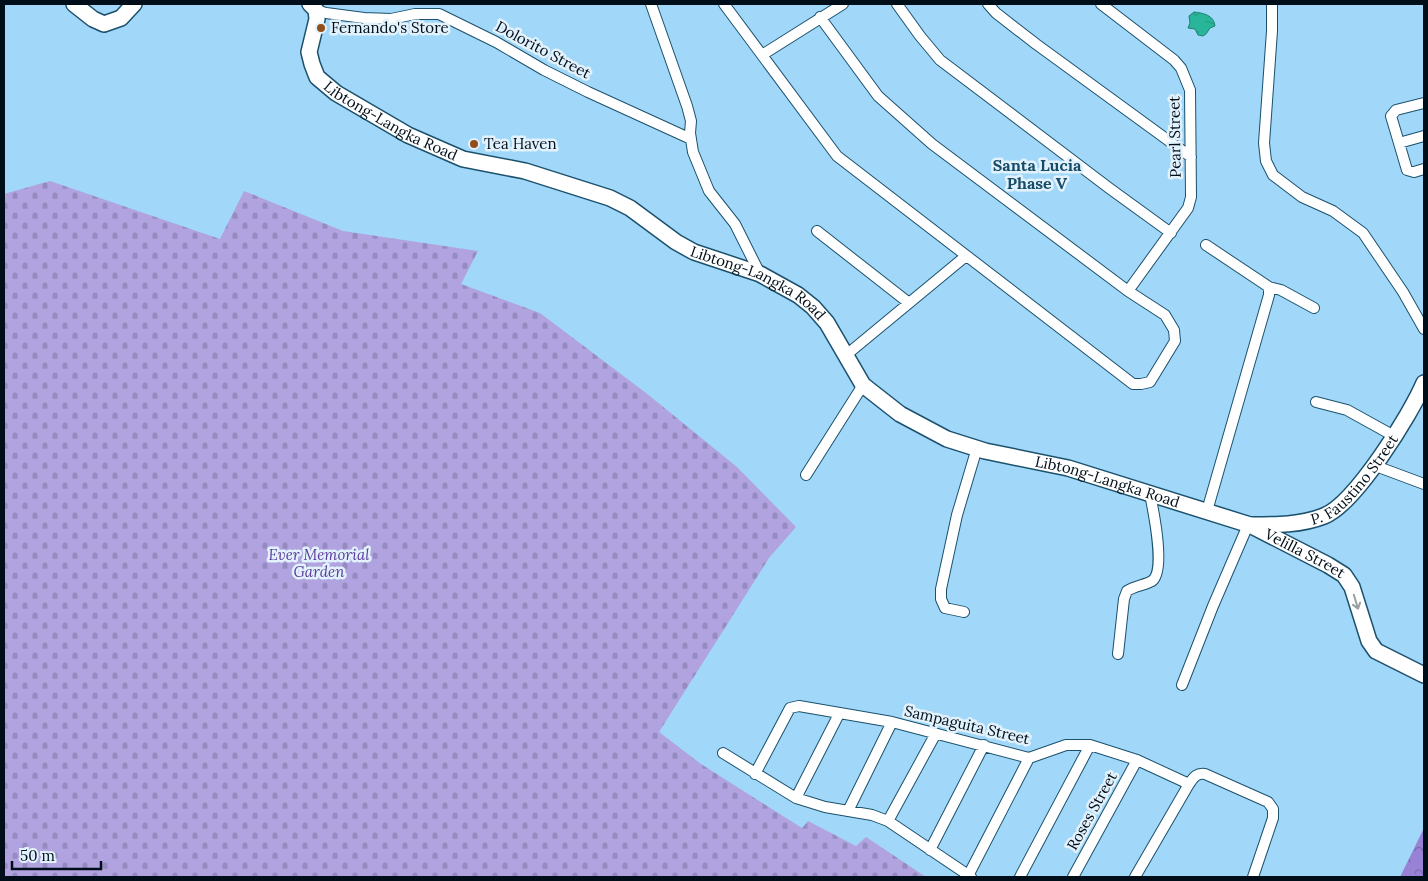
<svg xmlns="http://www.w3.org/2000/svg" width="1428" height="881" font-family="Lora,serif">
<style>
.forest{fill:url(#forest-crowns)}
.cemetery{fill:url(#cemetery-stones)}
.water{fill:url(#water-ripples);stroke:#1d8373}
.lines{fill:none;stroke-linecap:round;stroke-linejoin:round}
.street-casing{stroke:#1b516c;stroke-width:12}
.secondary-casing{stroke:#1b516c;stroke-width:18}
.street{stroke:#fff;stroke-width:10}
.secondary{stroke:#fff;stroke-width:15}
.oneway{stroke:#999fa3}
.poi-dot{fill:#91501b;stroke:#e2f2fc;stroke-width:2}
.labels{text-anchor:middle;stroke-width:5;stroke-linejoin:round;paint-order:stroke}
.poi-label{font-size:15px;fill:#000e19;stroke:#e2f2fc;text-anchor:start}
.street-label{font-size:15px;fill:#000e19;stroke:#e2f2fc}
.park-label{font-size:15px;font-style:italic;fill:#5b3a9b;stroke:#e2f2fc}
.neighbourhood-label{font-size:16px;font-weight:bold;fill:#164c68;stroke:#e2f2fc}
</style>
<defs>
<pattern id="forest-crowns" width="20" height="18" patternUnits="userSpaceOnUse" patternTransform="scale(1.25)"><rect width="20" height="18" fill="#9882d5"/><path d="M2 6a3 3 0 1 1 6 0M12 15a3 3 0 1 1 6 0" fill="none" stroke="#7a69ac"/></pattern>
<pattern id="cemetery-stones" width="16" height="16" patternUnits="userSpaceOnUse" patternTransform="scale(1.25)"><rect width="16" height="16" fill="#b1a3e0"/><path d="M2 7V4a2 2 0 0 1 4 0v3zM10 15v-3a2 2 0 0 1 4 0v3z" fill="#968bc0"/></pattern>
<pattern id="water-ripples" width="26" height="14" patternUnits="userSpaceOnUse" patternTransform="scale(1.25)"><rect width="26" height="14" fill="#29b599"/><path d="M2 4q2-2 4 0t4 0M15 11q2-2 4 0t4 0" fill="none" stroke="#239a83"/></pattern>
</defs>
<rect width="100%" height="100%" fill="#a1d7f8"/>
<path class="forest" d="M1424,828v49h-24z"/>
<path class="cemetery" d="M50,181l170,58 24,-48 99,40 135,20 -17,33 79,29 106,80 91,74 59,60 -27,31 -110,174 42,32 101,64 6,-7 48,25 10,-9 60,40h-922v-683z"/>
<path class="water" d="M1194,12c9,1 20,3 21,14l-5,2 -4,6 -3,2 -5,-1 -3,-6 -7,-1 2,-5 -1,-7z"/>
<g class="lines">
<g class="street-casing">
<path id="street" d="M651,4l36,102 4,15 -1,12 3,19 16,39 26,33 25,50
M724,4l113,152 296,228h8l9,-2 25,-41 -1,-11 -9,-15 -37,-24 -196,-147 -54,-48 -58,-79
M897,4l23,32 20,24 169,128 62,45
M988,4l8,9 40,31 155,113
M1101,4l73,56 7,8 9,22 1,107 -3,11 -60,83
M1272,4v27l-8,112 2,18 7,14 29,22 31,14 30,22 40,59 21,37
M316,10l10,3 38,5 27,1 24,-5h24l57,28 48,28 44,22 103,47
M762,55l81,-51
M1424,103l-28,7 -5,6 16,54 7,2 10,-3
M1399,143l25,-7
M817,231l92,72
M1206,245l63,42v8l-62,216
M1269,287l12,3 33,18
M845,356l121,-100
M1316,402l31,8 47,26
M1373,465l51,19
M806,475l57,-90
M964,612l-19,-4 -4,-9v-10l16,-74 20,-67
M1118,654l6,-55 3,-8c7,-5 18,-6 25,-10 14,-10 1,-72 -2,-87
M1182,685l31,-79 35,-81
M723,753l73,45 29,9 47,8 16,6 83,56
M755,774l35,-66 9,-2 93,16 137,36 37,-13h24l47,15 52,24
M796,798l43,-84
M848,811l44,-89
M888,821l47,-86
M930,850l54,-105
M968,876l61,-118
M1020,877l70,-132
M1073,877l64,-117
M1135,877l54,-93c5,-7 7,-11 16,-10l63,28 5,7v9l-20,59"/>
</g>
<g class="secondary-casing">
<g id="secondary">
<path d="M74,4l19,15 11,5 17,-6 13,-14"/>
<path id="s1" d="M310,4l6,6 1,9 -8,33 3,12 5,13 19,16 72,42 55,24 62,12 85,27 20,10 46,34 18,10 66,22 38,21 15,12 14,16 36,62 37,29 47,25 38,12 83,17 182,57 78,40 16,10 8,12 17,54 7,10 48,24"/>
<path id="s2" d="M1252,525c24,0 49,0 72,-9 31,-12 87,-102 100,-133"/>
</g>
</g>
<use href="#street" class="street"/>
<use href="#secondary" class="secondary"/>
</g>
<defs><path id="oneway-shaft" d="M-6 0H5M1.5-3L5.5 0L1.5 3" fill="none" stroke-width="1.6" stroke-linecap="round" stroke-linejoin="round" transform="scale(1.25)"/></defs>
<use class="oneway" href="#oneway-shaft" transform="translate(1356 602) rotate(73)"/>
<g class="poi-dot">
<circle cx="321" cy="28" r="5"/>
<circle cx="474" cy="144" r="5"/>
</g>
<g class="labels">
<g class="poi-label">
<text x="331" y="33">Fernando's Store</text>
<text x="484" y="149">Tea Haven</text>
</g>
<g class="street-label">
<text transform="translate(543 50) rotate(28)" y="5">Dolorito Street</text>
<text dy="5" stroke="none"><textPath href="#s1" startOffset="164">Libtong-Langka Road</textPath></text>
<text transform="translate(1175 137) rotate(-91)" y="5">Pearl Street</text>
<text dy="5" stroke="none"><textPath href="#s1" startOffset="570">Libtong-Langka Road</textPath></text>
<text dy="5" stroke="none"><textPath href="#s2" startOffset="120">P. Faustino Street</textPath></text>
<text dy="5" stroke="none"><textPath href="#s1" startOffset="990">Libtong-Langka Road</textPath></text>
<text dy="5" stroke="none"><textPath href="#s1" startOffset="1201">Velilla Street</textPath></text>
<text transform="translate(967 725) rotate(13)" y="5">Sampaguita Street</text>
<text transform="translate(1092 811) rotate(-61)" y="5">Roses Street</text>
</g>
<g class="park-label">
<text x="319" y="560">Ever Memorial<tspan x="319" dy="17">Garden</tspan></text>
</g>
<g class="neighbourhood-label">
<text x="1037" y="171">Santa Lucia<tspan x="1037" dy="18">Phase V</tspan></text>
</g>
</g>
<rect width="1428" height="881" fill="none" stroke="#000e19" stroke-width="10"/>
<path d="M12 861v8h89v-8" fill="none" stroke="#000e19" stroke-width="2.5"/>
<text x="20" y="861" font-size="15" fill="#000e19" stroke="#e2f2fc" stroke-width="4" paint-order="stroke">50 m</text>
</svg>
